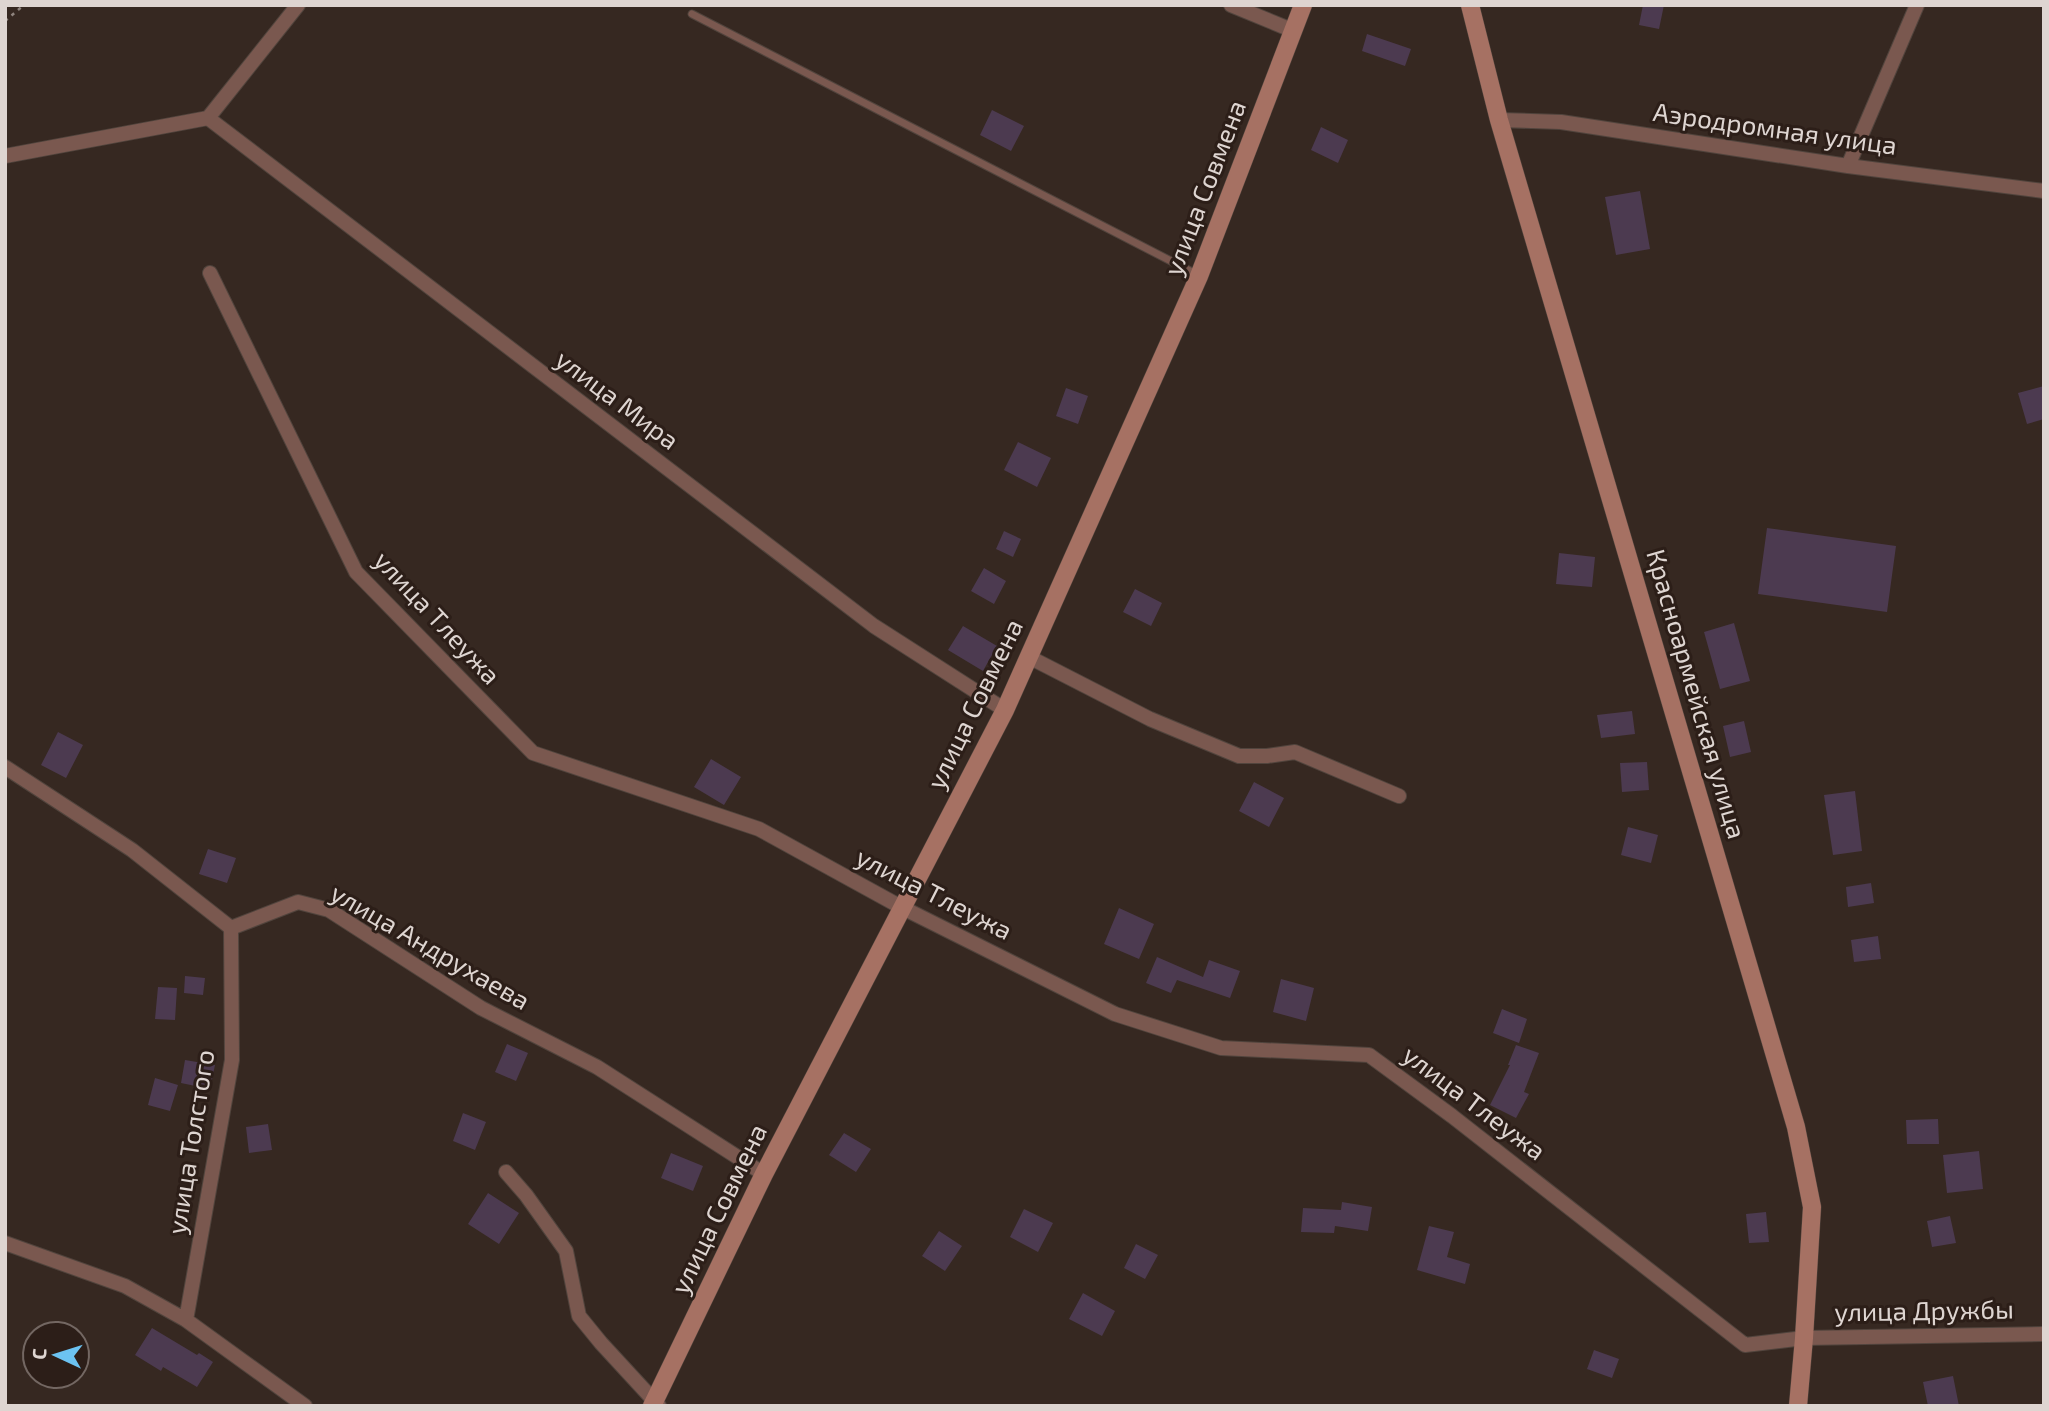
<svg xmlns="http://www.w3.org/2000/svg" width="2049" height="1411" font-family="'Exo 2',sans-serif">
<style>
.building{fill:#4c3a50}
.lines{fill:none;stroke-linecap:round;stroke-linejoin:round}
.lane-casing{stroke:#51443d;stroke-width:9}
.street-casing{stroke:#51443d;stroke-width:16}
.secondary-casing{stroke:#51443d;stroke-width:19}
.path{stroke:#8f847e;stroke-width:2.5;stroke-dasharray:3.5 5;stroke-linecap:butt}
.lane{stroke:#7a584f;stroke-width:7}
.street{stroke:#7a584f;stroke-width:14}
.secondary{stroke:#a67163;stroke-width:18}
.labels{text-anchor:middle;stroke-width:6;stroke-linejoin:round;paint-order:stroke}
.street-label{font-size:26px;fill:#ded5d1;stroke:#2c1e18}
</style>
<rect width="100%" height="100%" fill="#362821"/>
<path class="building" d="M1643,5h21l-5,24 -20,-4z
M1367,34l44,15 -6,17 -43,-15z
M992,110l32,16 -13,25 -31,-16z
M1321,127l27,13 -10,23 -27,-13z
M1640,191l10,58 -34,6 -11,-58z
M2044,386v33l-17,5 -9,-31z
M1066,388l22,8 -10,28 -22,-8z
M1018,442l33,16 -14,29 -33,-17z
M1767,528l129,18 -9,66 -129,-18z
M1004,531l17,8 -8,18 -17,-8z
M1559,553l36,4 -3,30 -36,-3z
M984,568l22,13 -12,23 -23,-13z
M1135,589l27,14 -11,23 -28,-14z
M1734,623l16,58 -30,8 -16,-57z
M963,626l34,20 -14,25 -35,-21z
M1632,711l3,23 -34,4 -4,-23z
M1744,721l7,31 -21,5 -7,-31z
M58,732l25,13 -17,33 -25,-13z
M711,759l30,18 -17,28 -30,-18z
M1647,762l2,28 -27,2 -2,-29z
M1254,782l30,16 -15,29 -30,-16z
M1855,791l7,60 -29,4 -9,-60z
M1628,827l30,8 -7,28 -30,-8z
M208,849l28,9 -9,25 -28,-9z
M1871,883l3,20 -26,4 -2,-20z
M1119,908l35,16 -15,35 -35,-15z
M1878,936l3,23 -27,3 -3,-22z
M1157,957l46,20 6,-17 31,11 -10,27 -53,-18 -6,13 -25,-10z
M185,976l20,2 -2,17 -19,-2z
M1281,979l33,9 -8,33 -33,-9z
M158,987l19,1 -2,32 -20,-1z
M1502,1009l25,10 -8,24 -26,-10z
M507,1044l21,9 -12,28 -21,-9z
M1516,1045l23,8 -15,39 5,2 -13,24 -26,-13 20,-40h-2z
M185,1060l30,5 -5,24 -29,-6z
M155,1078l23,7 -8,26 -22,-6z
M463,1113l23,9 -11,28 -22,-9z
M1938,1119l1,25h-32l-1,-24z
M268,1124l4,26 -23,3 -3,-26z
M844,1133l27,16 -15,23 -27,-17z
M1979,1151l4,38 -36,4 -4,-38z
M671,1153l32,13 -10,25 -32,-13z
M488,1193l31,20 -20,31 -31,-20z
M1342,1202l30,5 -4,24 -33,-5 -1,7 -33,-1 2,-24 38,2z
M1024,1209l29,14 -15,29 -28,-15z
M1766,1212l3,30 -20,1 -3,-29z
M1950,1216l6,27 -24,4 -5,-26z
M1429,1226l25,6 -7,25 23,7 -5,20 -48,-14z
M939,1231l23,15 -17,25 -23,-15z
M1136,1244l22,11 -13,24 -21,-11z
M1083,1293l32,18 -13,25 -33,-17z
M152,1328l45,27 2,-2 14,9 -16,25 -34,-20 -2,4 -26,-16z
M1594,1350l25,9 -7,19 -25,-9z
M1953,1376l6,30h-31l-5,-24z"/>
<g class="lines">
<g class="lane-casing">
<path id="lane" d="M692,14l506,261"/>
</g>
<g class="street-casing">
<path id="street" d="M1231,5l63,26
M208,118l666,508 131,84
M208,118l90,-113
M1499,120l62,2 287,44 196,25
M5,156l203,-38
M1848,166l69,-161
M210,273l146,299 177,181 226,76 142,78 214,107 106,34 148,7 83,61 293,229 59,-7 240,-4
M1029,657l121,62 89,37h28l28,-4 104,44
M5,767l127,83 99,78 67,-26 31,8 152,98 116,59 167,107
M506,1172l20,23 40,56 13,65 22,27 58,63
M5,1243l120,43 61,34 119,86
M186,1320l46,-260 -1,-132"/>
</g>
<g class="secondary-casing">
<path id="secondary" d="M1470,5l29,115 297,1007 16,80 -8,131 -6,68
M652,1406l112,-232 241,-464 194,-434 104,-271"/>
</g>
<path class="path" d="M5,21l19,-16"/>
<use href="#lane" class="lane"/>
<use href="#street" class="street"/>
<use href="#secondary" class="secondary"/>
</g>
<g class="labels">
<g class="street-label">
<text transform="translate(1775 129) rotate(8)" y="9">Аэродромная улица</text>
<text transform="translate(1205 188) rotate(-69)" y="9">улица Совмена</text>
<text transform="translate(617 400) rotate(37)" y="9">улица Мира</text>
<text transform="translate(437 618) rotate(47)" y="9">улица Тлеужа</text>
<text transform="translate(1696 694) rotate(74)" y="9">Красноармейская улица</text>
<text transform="translate(975 704) rotate(-64)" y="9">улица Совмена</text>
<text transform="translate(934 894) rotate(27)" y="9">улица Тлеужа</text>
<text transform="translate(430 947) rotate(30)" y="9">улица Андрухаева</text>
<text transform="translate(1474 1103) rotate(37)" y="9">улица Тлеужа</text>
<text transform="translate(191 1142) rotate(-81)" y="9">улица Толстого</text>
<text transform="translate(719 1209) rotate(-64)" y="9">улица Совмена</text>
<text transform="translate(1924 1311) rotate(-1)" y="9">улица Дружбы</text>
</g>
</g>
<rect width="2049" height="1411" fill="none" stroke="#ded5d1" stroke-width="14"/>
<g transform="translate(56 1355) rotate(274)"><circle r="33" fill="#2c1e18" stroke="#736762" stroke-width="2"/>
<path d="M0-5L12 26L0 18L-12 26Z" fill="#6cc3f2"/>
<text y="-10" font-size="19" font-weight="bold" text-anchor="middle" fill="#ded5d1">С</text>
</g>
</svg>
